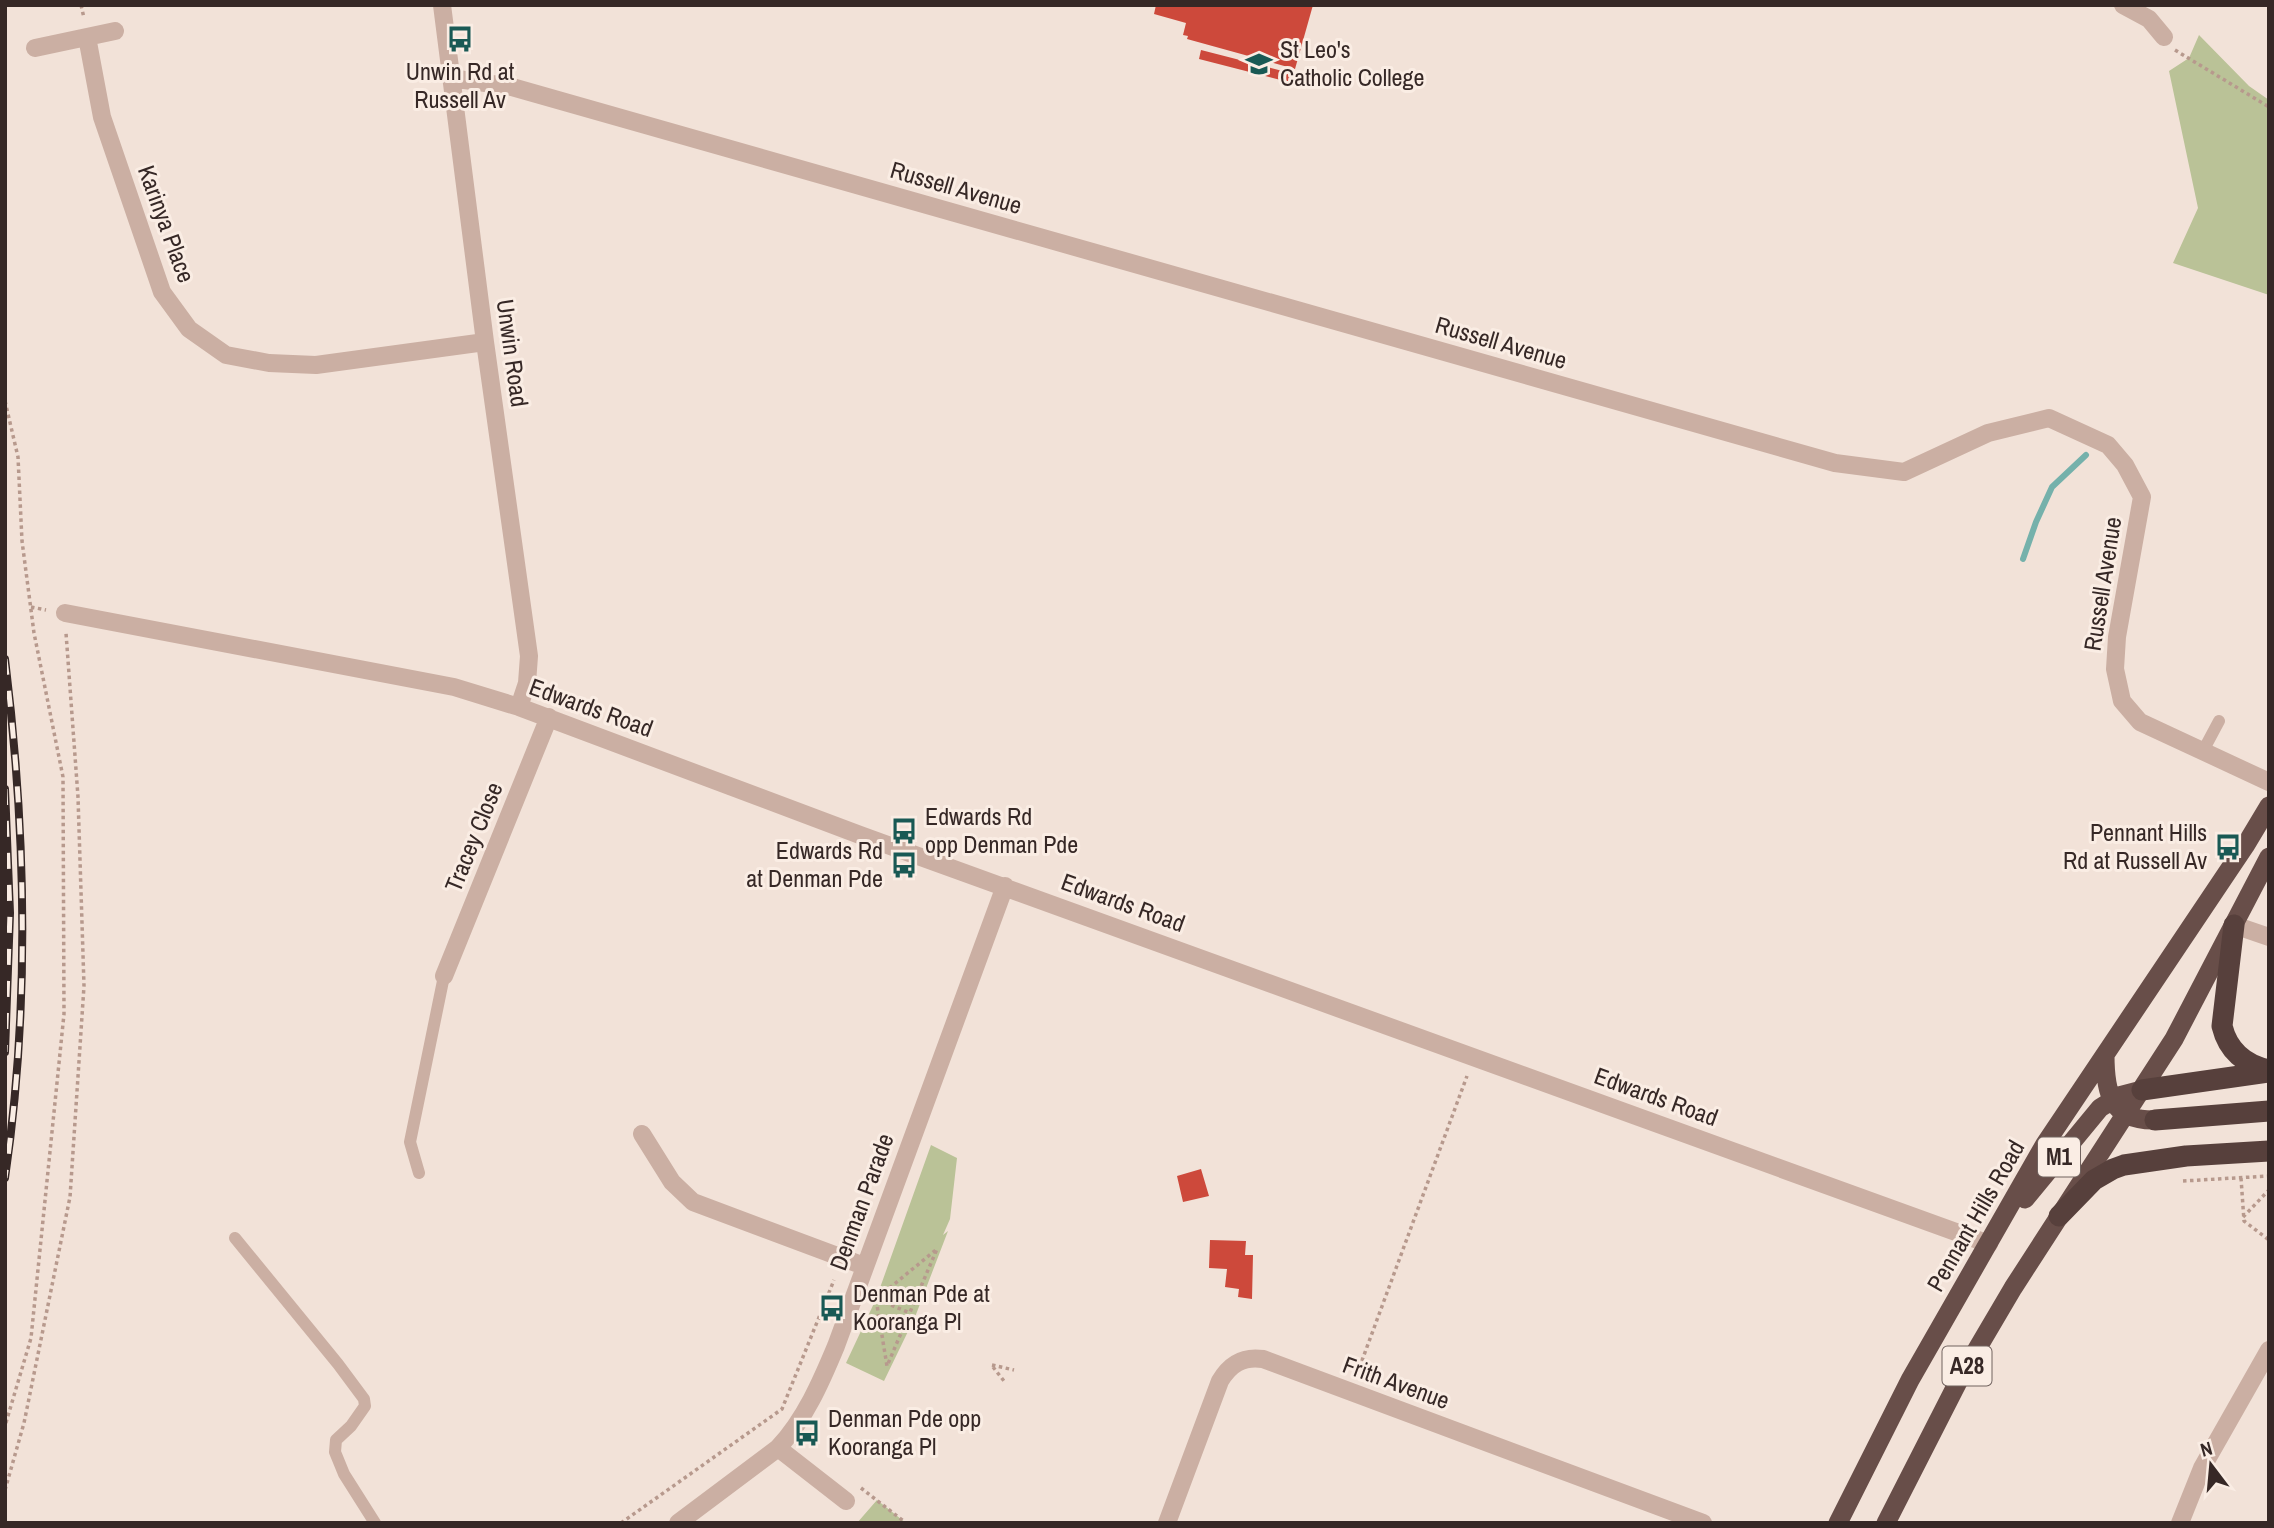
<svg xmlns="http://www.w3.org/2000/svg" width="2274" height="1528" font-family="'Archivo Narrow',sans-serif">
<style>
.green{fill:#bac297}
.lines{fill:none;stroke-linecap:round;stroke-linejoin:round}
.stream{stroke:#75b1ab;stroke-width:6}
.building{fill:#cd493b}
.path{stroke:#b7998d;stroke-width:3.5;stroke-dasharray:3.5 3.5;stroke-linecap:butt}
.service{stroke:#cbafa3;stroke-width:12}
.minor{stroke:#cbafa3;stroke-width:18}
.trunk{stroke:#684e49;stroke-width:19}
.motorway{stroke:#57403c;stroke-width:21}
.rail-casing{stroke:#362826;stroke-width:8}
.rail{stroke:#faede4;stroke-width:5;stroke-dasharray:16;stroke-linecap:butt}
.labels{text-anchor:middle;stroke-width:6;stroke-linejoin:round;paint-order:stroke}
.shield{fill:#faede4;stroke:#71635f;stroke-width:2}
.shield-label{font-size:23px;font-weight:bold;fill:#362826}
.poi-label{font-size:24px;fill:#362826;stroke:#faede4;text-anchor:start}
.street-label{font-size:24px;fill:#362826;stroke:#faede4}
</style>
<rect width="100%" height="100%" fill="#f2e2d8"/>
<path class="green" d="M2199,35l50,51 20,14v195l-96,-32 25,-55 -29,-137 20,-13z
M931,1145l26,13 -7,61 -7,16 5,-4 -33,86 -31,64 -38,-18 30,-64z
M877,1500l29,23h-49z"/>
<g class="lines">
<path class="stream" d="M2023,559l13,-37 16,-35 34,-32"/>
</g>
<path class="building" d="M1156,5h157l-18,64 -108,-30 1,-3 -5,-1 3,-12 -32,-9z
M1201,50l93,24 -2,9 -93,-24z
M1201,1169l8,27 -26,6 -6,-26z
M1210,1240l36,1 -1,14h8l-1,44 -14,-2 1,-8 -14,-2 2,-18 -18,-1z"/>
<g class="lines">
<path class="path" d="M81,5l3,13
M2175,50l94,57
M5,401l13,56 4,84 12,92 29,144 1,237 -33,324 -26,88
M31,607l15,3
M2241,1178l3,43 25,19
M2183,1181l86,-5
M2243,1217l26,-27
M873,1297l3,2 61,-50 -50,117 -11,-67 34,14
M992,1365l22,5
M993,1367l11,14
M1357,1374l110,-298
M861,1488l45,35
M5,1490l19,-67 46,-226 14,-211 -6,-189 -12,-164
M621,1523l161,-114 52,-129"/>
<path class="service" d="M2203,751l16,-30
M419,1173l-9,-31 34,-166
M235,1238l103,126 26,35 1,7 -14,20 -15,14 -1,12 9,22 31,49"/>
<path class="minor" d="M442,5l43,337 44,314 -2,27 -8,24
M2123,5l26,14 15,18
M87,37l15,80 60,175 27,37 37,26 43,8 47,2 169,-23
M35,48l80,-17
M451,78l61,9 1323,376 69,9 84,-39 61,-15 59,27 17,20 17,32 -25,140 -2,32 7,32 18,21 129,60
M65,613l389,74 65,20 341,128 1129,409
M2234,925l35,12
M444,976l105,-259
M642,1134l30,48 21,20 171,64
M778,1448l68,53
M678,1523l100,-75c27,-29 43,-66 58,-102l169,-460
M1167,1523l53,-142c10,-17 23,-25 43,-22l440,164
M2180,1523l22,-55 67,-118"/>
<path class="trunk" d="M2105,1055c0,38 6,66 50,65
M2025,1199l75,-91 19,-12 23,-6
M1838,1523l72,-143 135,-236 200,-298 24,-40
M1886,1523l74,-145 53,-90 161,-249 95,-182"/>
<path class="motorway" d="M2234,925l-12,101c6,25 23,39 47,44
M2142,1090l126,-18
M2155,1120l114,-9
M2059,1216l35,-36 19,-11 11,-4 62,-9 83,-5"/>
<g class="rail-casing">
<path id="rail" d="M5,659c21,171 25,348 0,519
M5,789l5,124 -5,139"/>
</g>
<use href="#rail" class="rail"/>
</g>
<defs>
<g id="bus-bare" transform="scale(2.1)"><path d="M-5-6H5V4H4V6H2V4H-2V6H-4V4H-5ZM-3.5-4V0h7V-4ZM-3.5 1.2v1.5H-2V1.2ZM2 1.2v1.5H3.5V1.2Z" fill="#195954" stroke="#faede4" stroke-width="2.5" paint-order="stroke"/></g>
<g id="school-bare" transform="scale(2.1)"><path d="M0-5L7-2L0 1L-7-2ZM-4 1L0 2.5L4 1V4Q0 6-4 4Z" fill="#195954" stroke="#faede4" stroke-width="2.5" paint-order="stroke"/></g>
</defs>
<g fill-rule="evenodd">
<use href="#bus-bare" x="460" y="39"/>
<use href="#school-bare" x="1259" y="64"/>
<use href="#bus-bare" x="904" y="831"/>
<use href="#bus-bare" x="2228" y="847"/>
<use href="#bus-bare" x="904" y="865"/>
<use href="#bus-bare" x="832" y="1308"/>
<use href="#bus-bare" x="807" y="1433"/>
</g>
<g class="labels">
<g class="shield">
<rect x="2038" y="1137.5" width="42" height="39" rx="5"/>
<rect x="1942.5" y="1346.5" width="49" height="39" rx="5"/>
</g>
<g class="shield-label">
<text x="2059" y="1165">M1</text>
<text x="1967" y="1374">A28</text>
</g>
<g class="poi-label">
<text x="1280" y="58">St Leo's<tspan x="1280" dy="28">Catholic College</tspan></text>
<text x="460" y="80" text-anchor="middle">Unwin Rd at<tspan x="460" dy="28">Russell Av</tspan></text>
<text x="925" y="825">Edwards Rd<tspan x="925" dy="28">opp Denman Pde</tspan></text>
<text x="2207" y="841" text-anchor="end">Pennant Hills<tspan x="2207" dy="28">Rd at Russell Av</tspan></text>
<text x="883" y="859" text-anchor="end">Edwards Rd<tspan x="883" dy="28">at Denman Pde</tspan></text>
<text x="853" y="1302">Denman Pde at<tspan x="853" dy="28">Kooranga Pl</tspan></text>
<text x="828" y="1427">Denman Pde opp<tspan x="828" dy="28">Kooranga Pl</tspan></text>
</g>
<g class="street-label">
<text transform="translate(956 188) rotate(16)" y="8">Russell Avenue</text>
<text transform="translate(166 224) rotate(70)" y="8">Karinya Place</text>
<text transform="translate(1501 343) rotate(16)" y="8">Russell Avenue</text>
<text transform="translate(512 353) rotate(82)" y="8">Unwin Road</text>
<text transform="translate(2103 584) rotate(-81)" y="8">Russell Avenue</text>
<text transform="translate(591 708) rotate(20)" y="8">Edwards Road</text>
<text transform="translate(474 837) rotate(-68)" y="8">Tracey Close</text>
<text transform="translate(1123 903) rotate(20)" y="8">Edwards Road</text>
<text transform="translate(1656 1097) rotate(20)" y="8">Edwards Road</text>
<text transform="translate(862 1202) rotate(-70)" y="8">Denman Parade</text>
<text transform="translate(1976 1216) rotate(-60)" y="8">Pennant Hills Road</text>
<text transform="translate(1396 1383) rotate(20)" y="8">Frith Avenue</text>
</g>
</g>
<rect width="2274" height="1528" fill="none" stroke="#362826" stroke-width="14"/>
<g transform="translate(2211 1465) rotate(344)" stroke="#faede4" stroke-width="5" paint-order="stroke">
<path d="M0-5L12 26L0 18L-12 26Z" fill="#362826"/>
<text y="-10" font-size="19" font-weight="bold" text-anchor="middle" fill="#362826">N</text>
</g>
</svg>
